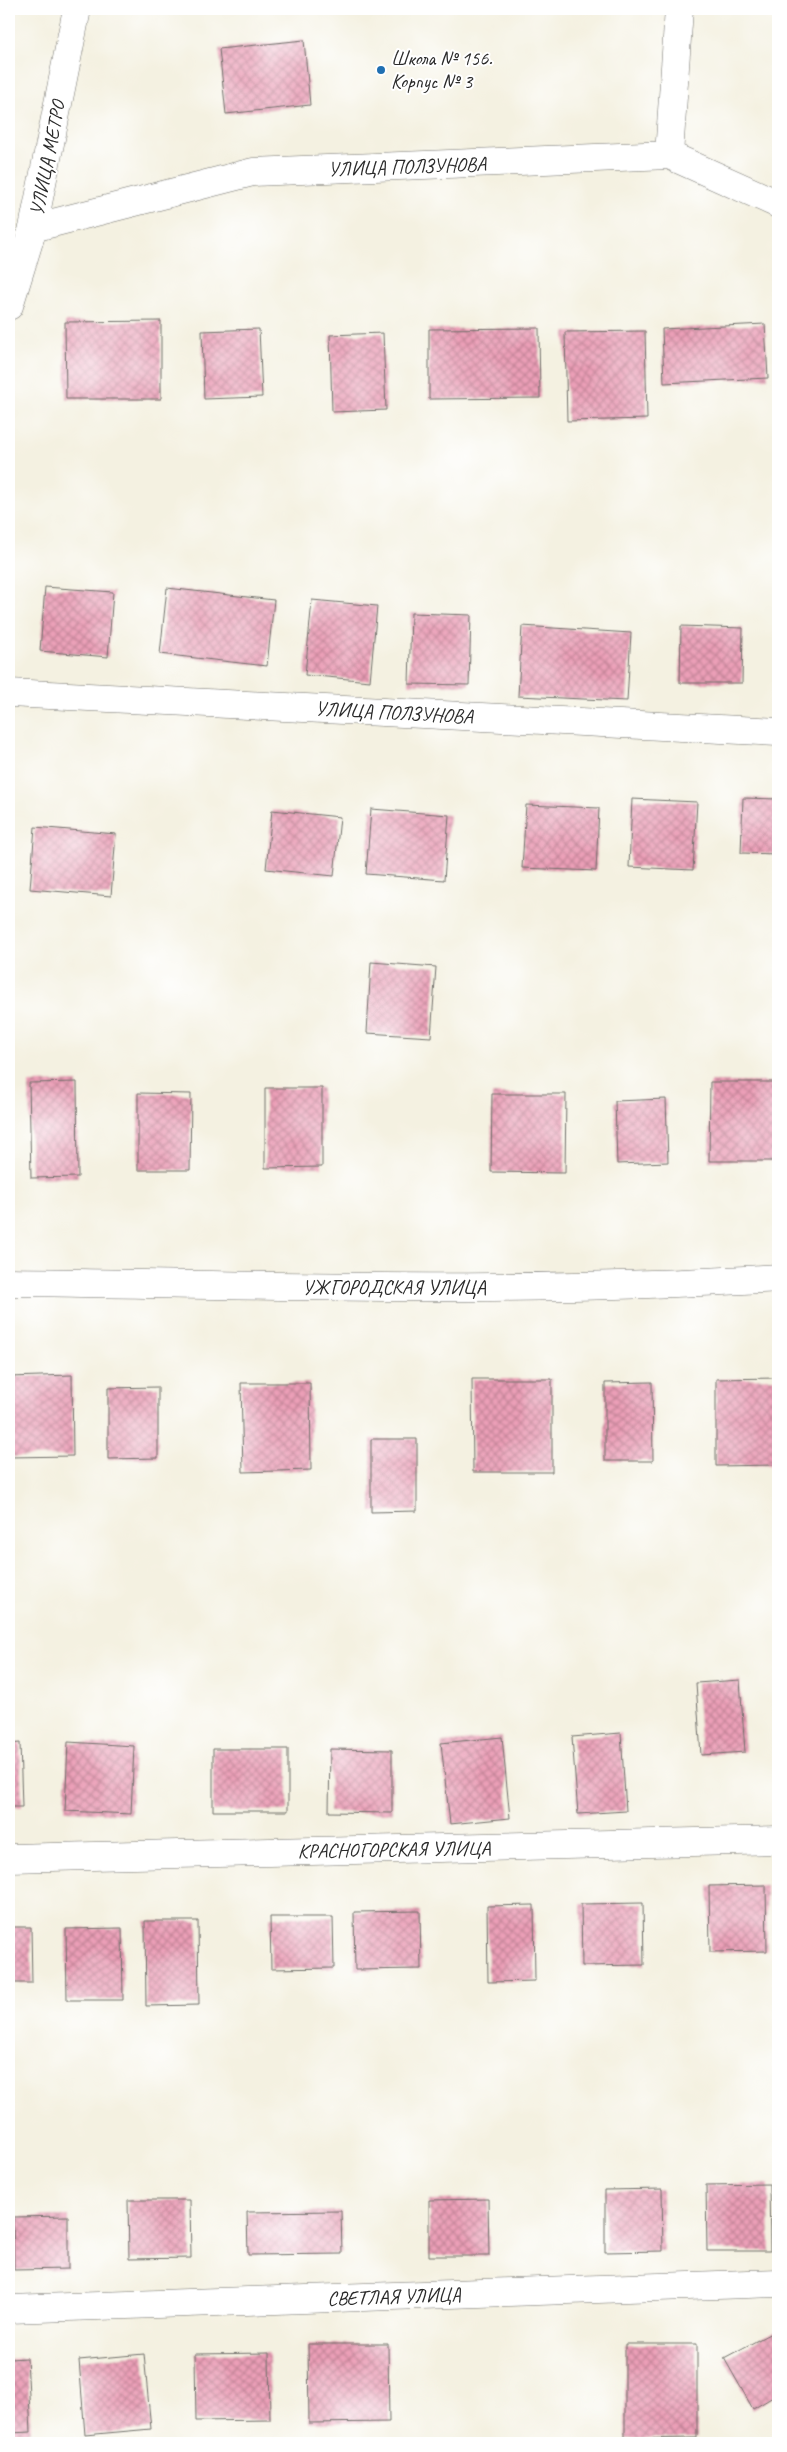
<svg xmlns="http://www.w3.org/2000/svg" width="787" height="2452" font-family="Caveat,sans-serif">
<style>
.building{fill:url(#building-cross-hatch)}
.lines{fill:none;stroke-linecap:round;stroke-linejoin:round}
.street-casing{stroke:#71706b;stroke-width:29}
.primary-casing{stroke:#71706b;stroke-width:29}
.street{stroke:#fff;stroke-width:28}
.primary{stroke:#fff;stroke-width:28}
.poi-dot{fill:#1f6fb2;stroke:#fff;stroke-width:2}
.labels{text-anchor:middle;stroke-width:4;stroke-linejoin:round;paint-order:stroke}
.poi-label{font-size:20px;fill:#2b2b2b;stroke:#fff;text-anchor:start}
.street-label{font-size:20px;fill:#2b2b2b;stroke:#fff}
</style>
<defs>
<pattern id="building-cross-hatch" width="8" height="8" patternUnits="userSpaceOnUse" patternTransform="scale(1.25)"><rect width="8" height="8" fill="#eb9fb7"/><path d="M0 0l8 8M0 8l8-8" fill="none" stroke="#bf8295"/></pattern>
</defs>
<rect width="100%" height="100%" fill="#fff"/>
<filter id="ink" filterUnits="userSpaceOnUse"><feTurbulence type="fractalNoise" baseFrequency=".02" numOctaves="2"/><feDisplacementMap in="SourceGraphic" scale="10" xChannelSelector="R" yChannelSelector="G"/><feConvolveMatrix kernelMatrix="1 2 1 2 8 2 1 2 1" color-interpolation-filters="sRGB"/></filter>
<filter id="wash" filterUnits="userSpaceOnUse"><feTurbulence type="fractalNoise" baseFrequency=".0096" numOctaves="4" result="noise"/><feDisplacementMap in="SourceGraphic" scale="20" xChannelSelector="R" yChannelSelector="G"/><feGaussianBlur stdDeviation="1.12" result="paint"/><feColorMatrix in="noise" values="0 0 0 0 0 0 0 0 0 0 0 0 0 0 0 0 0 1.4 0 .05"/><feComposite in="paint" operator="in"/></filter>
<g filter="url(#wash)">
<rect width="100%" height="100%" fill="#f4f1e1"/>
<g id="blocks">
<path class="building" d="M304,40l6,65 -84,9 -7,-65z
M774,65h4v68h-2z
M161,321v78h-95l-1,-77z
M765,324l3,54 -104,5 -2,-54z
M539,328l1,70 -111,1v-70z
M259,329l3,68 -58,2 -2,-68z
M645,331l2,88 -80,2 -2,-89z
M383,333l3,77 -54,2 -2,-77z
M45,587l68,5 -5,65 -68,-6z
M167,588l107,12 -7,66 -107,-12z
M312,600l65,6 -7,75 -65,-6z
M411,613l60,2 -2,70 -60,-1z
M522,626l109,7 -4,68 -109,-5z
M681,626l62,2 -1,55h-62z
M743,798l35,1v55l-37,-1z
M632,799l65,3 -4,68 -64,-3z
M526,805l73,3 -3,63 -74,-3z
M371,809l78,6 -5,65 -78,-6z
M272,810l68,7 -6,59 -68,-7z
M35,827l81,7 -5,62 -81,-7z
M371,962l65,5 -5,70 -64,-4z
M77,1082l1,95 -47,1 -2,-95z
M710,1082h68v79h-69z
M265,1088h57v79l-57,1z
M138,1093l53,1 -1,76h-52z
M492,1094h74l-1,79 -74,-1z
M666,1099l2,63 -51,2 -2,-63z
M72,1375l1,81 -64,1v-80z
M778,1378v87l-62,1v-87z
M472,1379h80v93h-79z
M652,1382l1,79h-48v-78z
M241,1383h69l1,87 -68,2z
M158,1387v71l-50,1v-71z
M371,1439h46v72l-46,1z
M740,1680l5,72 -44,3 -5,-72z
M621,1733l5,78 -48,3 -6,-77z
M502,1737l8,81 -60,6 -9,-81z
M68,1742l66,4 -3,68 -66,-3z
M20,1743l2,64h-13v-63z
M213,1749h75v62h-75z
M330,1749l62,1v63l-63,-1z
M766,1885l1,66 -57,1 -1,-66z
M643,1903l1,62 -62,1 -1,-62z
M534,1905l1,76 -47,1 -1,-76z
M420,1911l1,58 -66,1 -1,-58z
M270,1917h63l1,51 -63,1z
M145,1921h53l1,84 -53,1z
M9,1927h22l1,56h-23z
M122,1928l1,72h-56l-1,-71z
M769,2184l1,67h-63l-1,-66z
M662,2189l1,62 -58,1v-62z
M488,2199l1,57h-60v-56z
M128,2200h62l1,58 -62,1z
M341,2211l1,43 -94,1 -1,-43z
M68,2216v53l-54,1 -1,-53z
M775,2331l3,7v56l-25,15 -29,-51z
M308,2344h80l1,78 -80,1z
M625,2344h72v94l-72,1z
M269,2353l1,67 -74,1 -1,-67z
M144,2354l7,75 -66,6 -6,-75z
M27,2358l4,74 -22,1v-74z"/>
</g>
</g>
<g filter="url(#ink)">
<use href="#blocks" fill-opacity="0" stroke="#71706b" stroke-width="1"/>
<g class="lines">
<g class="street-casing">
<path id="street" d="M669,155l10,-146
M33,228l220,-56 416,-17 109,49
M9,306l24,-78 44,-219
M9,693l769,39
M9,1858l769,-18
M9,2309l769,-26"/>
</g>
<g class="primary-casing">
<path id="primary" d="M9,1282c256,3 513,12 769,-4"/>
</g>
<use href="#street" class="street"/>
<use href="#primary" class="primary"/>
</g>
</g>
<circle class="poi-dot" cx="381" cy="70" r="5"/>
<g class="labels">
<g class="poi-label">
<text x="391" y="65">Школа № 156.<tspan x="391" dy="23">Корпус № 3</tspan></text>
</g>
<g class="street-label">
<text transform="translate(47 158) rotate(-79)" y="7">УЛИЦА МЕТРО</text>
<text transform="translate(407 166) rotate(-2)" y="7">УЛИЦА ПОЛЗУНОВА</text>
<text transform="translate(394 712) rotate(3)" y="7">УЛИЦА ПОЛЗУНОВА</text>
<text x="394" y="1294">УЖГОРОДСКАЯ УЛИЦА</text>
<text transform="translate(394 1849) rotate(-1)" y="7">КРАСНОГОРСКАЯ УЛИЦА</text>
<text transform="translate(394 2296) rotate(-2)" y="7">СВЕТЛАЯ УЛИЦА</text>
</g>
</g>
<rect width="787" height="2452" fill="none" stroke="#fff" stroke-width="30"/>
</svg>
